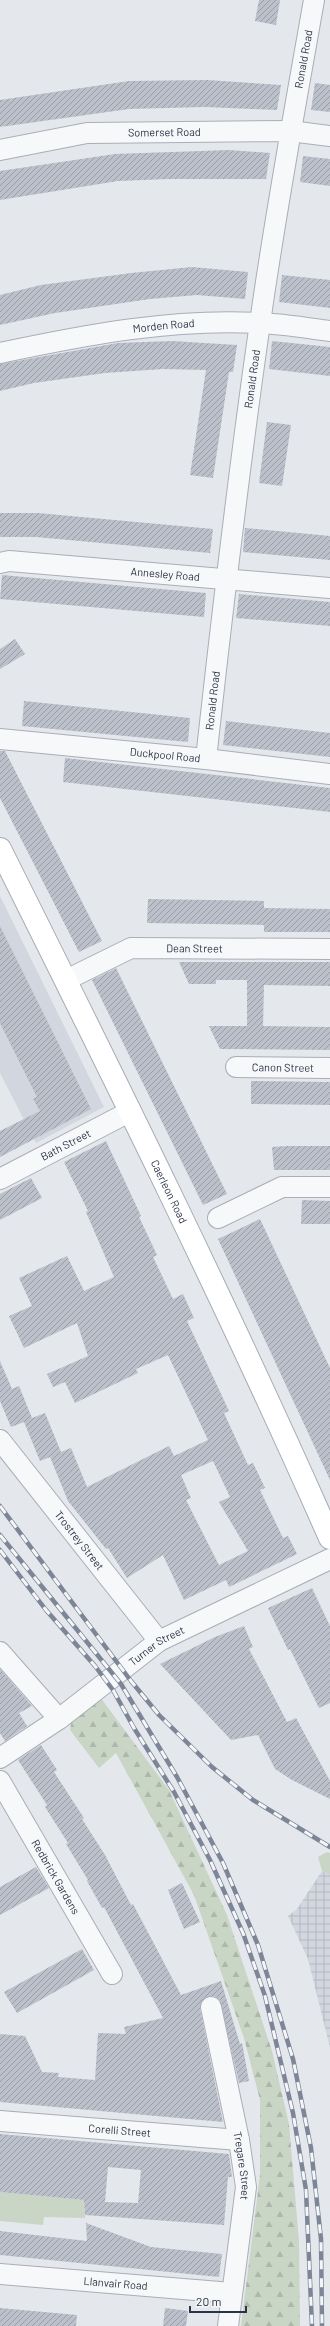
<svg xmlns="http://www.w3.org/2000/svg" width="330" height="2326" font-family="Barlow,sans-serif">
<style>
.built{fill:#d2d6de}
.industrial{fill:url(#industrial-grid)}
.green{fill:#c9d6c5}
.forest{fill:url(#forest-firs)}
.building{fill:url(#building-hatch);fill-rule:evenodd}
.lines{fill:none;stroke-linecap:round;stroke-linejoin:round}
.minor-casing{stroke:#a9aeb7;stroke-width:22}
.major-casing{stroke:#a3abb8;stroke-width:24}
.minor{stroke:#f7f8fa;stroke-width:20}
.major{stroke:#fff;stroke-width:22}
.rail-casing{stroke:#7d8696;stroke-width:4.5}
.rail{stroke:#f4f6f9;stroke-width:3;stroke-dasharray:9;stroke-linecap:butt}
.labels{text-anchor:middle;stroke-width:4;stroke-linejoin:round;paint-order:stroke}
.street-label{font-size:11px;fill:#2b3445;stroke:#f4f6f9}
</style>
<defs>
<pattern id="industrial-grid" width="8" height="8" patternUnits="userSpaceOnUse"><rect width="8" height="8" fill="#d2d6de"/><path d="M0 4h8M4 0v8" fill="none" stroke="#b4b8c0"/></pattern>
<pattern id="forest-firs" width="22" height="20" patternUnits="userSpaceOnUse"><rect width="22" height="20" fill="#c9d6c5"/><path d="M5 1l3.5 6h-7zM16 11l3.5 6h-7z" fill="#adb8ab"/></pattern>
<pattern id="building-hatch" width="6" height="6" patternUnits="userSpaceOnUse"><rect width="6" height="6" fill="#bbc0ca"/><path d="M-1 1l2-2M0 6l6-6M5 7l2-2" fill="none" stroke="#989da6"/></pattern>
</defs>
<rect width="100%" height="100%" fill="#e4e7ec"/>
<path class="built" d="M0,896l104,211 -68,36 -36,-70z"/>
<path class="industrial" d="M322,1871l8,4v173l-22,-89 -20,-43 9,-7z"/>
<path class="green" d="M327,1852l3,1v22l-8,-4 -4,-14z
M0,2192l84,8 1,18 -41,-1 -1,8 -43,-4z"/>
<path class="forest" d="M100,1697l69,93 58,125 45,136 17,73 10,117 1,85h-59l19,-151v-75l-16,-62 -50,-143 -78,-142 -17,15 -29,-38 1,-7z"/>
<path class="building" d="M259,0h21l-4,25 -21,-4z
M207,80l74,5 -4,25 -72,-3 -76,2 -129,18v-27l129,-19z
M315,83l15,2v27l-19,-2z
M229,150l41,3 -4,26h-98l-50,2 -118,19v-29l115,-17z
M303,156l27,3v27l-30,-4z
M192,267l56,5 -3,27 -48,-4 -47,4 -95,14 -55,12v-30l41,-10 90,-12z
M282,275l48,5v28l-51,-6z
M172,341l65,4 -4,27h-4l-16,106 -23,-3 16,-105 -43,-1 -58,4 -71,10 -34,8v-27l118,-21z
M272,341l58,6v29l-61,-7z
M267,422l24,3 -9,61 -23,-3z
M0,513h38l175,16 -3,24 -174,-16h-36z
M245,528l85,8v24l-87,-8z
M2,575l204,18 -2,24 -204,-18z
M239,594l91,8v24l-94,-8z
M15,639l10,15 -25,15v-20z
M24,701l166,17 -2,24 -166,-16z
M226,721l104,12v24l-107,-12z
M0,751h5l97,190 -23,11 -79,-154z
M65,758l265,30v24l-267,-30z
M148,899l116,2v7l66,1v23h-66v-7l-117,-2z
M0,926l91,183 -91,48v-26l40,-20 -7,-12 4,-2 -37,-74z
M179,962h151v24l-66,-1 -1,41 67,1v23l-110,-1 -11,-23h38v-46h-31v4h-27z
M116,968l111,226 -24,11 -111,-225z
M251,1081l79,1v23l-79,-1z
M106,1141l35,75 -2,1 18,38 -4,2 20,42 10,-5 11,24 -7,3 42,90 -5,2 24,52 5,-2 12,25 -5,2 23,48 5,-2 9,18 -68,33 -3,-7 -42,20 -21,-45 -36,23 -19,-30 -2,1 -38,-48 -18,-44 3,-1 -13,5 -16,-39 -13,5 -11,-26v-40l12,28 7,-3 13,32 13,-5 16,39 10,-4 16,39 82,-41 5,10 34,-16 -40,-85 -32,14 2,4 -63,30 -10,-21 -12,5 -6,-13 41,-18 -11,-33 -53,25 -15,-32 23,-10 -13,-28 48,-22 17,35 30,-14 -28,-65 2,-1 -24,-49zM213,1461l17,36 -11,5 29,49 -29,14 -33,-65 5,-2 -10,-23z
M287,1146h43v24h-56l-2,-23z
M31,1178l11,20 -42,22v-26z
M302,1200l28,1v23h-29z
M260,1219l70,149v112l-112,-241z
M312,1588l18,38v77l-11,5 -29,-59 -2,1 -20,-42z
M244,1626l9,21 -4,2 38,73 9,-4 34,63v18l-38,-19 -17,-11 -17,-34 -27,5 -71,-76 55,-27z
M0,1669l32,37 -13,7 8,13 -22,15 -5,-8z
M41,1745l16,25 -3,2 30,46 -2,1 23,36 26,50 2,-1 48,91 40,-14 19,63 2,-1 7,38 -10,2 -19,-83 -6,-4 -10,2 -4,11 23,113 -223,-20v-68l25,2 17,36 17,1 -1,4 37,3 3,-47 28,1 -2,-7 39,-9 -59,-111 -2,1 -15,-27 1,-1 -22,-36 2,-1 -23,-36 2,-2 -29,-45z
M36,1867l13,21 -49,27v-28z
M182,1883l18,39 -16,7 -16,-39z
M82,1949l12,21 -77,43 -13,-21z
M0,2134l229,20 3,23h-4l-4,48 -139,-10 -1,-15 -84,-8zM108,2167l33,3 -3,33 -33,-1z
M86,2223l65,24 71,7 -3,23 -219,-22v-24l87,10z
M0,2308l77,7 -1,11h-76z
M165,2308l23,3 -2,15h-23z"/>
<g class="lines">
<g class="minor-casing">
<g id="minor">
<path id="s1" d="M0,150l87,-17 203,-2 40,5"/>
<path id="s2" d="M0,353c85,-18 173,-35 260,-30 23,1 47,5 70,8"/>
<path id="s3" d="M0,563l9,-2 321,27"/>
<path id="s4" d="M0,739l206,20 124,15"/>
<path id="s5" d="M206,759c16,-145 33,-291 54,-436 15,-108 35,-215 54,-323"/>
<path id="s6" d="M66,980l65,-32 199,1"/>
<path id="s7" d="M236,1067l94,1"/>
<path id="s8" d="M0,1179l131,-68"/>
<path d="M218,1218l64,-31h48"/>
<path id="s9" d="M0,1440l159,201"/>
<path d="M0,1652l59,67"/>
<path id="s10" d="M0,1758l59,-39 100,-78 171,-82"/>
<path id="s11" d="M0,1781l112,193"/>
<path id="s12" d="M211,2007l28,133 7,47 -18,139"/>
<path id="s13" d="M0,2121l239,19"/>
<path id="s14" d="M0,2274l232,19"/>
</g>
</g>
<g class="major-casing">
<g id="major">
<path id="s15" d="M0,849c114,228 227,456 330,689"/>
</g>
</g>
<use href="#minor" class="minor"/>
<use href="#major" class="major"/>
<g class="rail-casing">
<path id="rail" d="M0,1506l131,175 28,34 53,52 41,33 77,47
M0,1535l121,149 56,93 46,86 35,82 35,114 18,89 10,91 1,87
M0,1550l46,60 49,56 18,24 21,38 40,64 36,68 33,73 22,63 28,117 13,77 6,136"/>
</g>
<use href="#rail" class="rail"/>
</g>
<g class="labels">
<g class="street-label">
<text dy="4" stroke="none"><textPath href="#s5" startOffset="707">Ronald Road</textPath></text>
<text dy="4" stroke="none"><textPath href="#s1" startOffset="166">Somerset Road</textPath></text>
<text dy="4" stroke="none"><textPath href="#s2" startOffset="166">Morden Road</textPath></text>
<text dy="4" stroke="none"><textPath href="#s5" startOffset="383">Ronald Road</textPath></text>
<text dy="4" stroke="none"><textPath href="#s3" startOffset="166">Annesley Road</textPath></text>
<text dy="4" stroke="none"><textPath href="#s5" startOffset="59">Ronald Road</textPath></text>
<text dy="4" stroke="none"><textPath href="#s4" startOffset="166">Duckpool Road</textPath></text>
<text dy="4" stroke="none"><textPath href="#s6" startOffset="136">Dean Street</textPath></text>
<text dy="4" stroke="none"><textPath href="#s7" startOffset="47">Canon Street</textPath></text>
<text dy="4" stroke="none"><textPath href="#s8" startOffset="74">Bath Street</textPath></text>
<text dy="4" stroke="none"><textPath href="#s15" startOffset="382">Caerleon Road</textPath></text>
<text dy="4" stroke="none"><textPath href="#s9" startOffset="128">Trostrey Street</textPath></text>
<text dy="4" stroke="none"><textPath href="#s10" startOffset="193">Turner Street</textPath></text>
<text dy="4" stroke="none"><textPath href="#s11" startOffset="111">Redbrick Gardens</textPath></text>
<text dy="4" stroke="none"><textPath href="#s13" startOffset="120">Corelli Street</textPath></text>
<text dy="4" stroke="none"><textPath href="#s12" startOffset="162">Tregare Street</textPath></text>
<text dy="4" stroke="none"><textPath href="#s14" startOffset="116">Llanvair Road</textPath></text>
</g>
</g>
<path d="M190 2306v6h56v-6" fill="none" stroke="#2b3445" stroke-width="2"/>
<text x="196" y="2306" font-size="12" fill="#2b3445" stroke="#f4f6f9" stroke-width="3" paint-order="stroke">20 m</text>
</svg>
